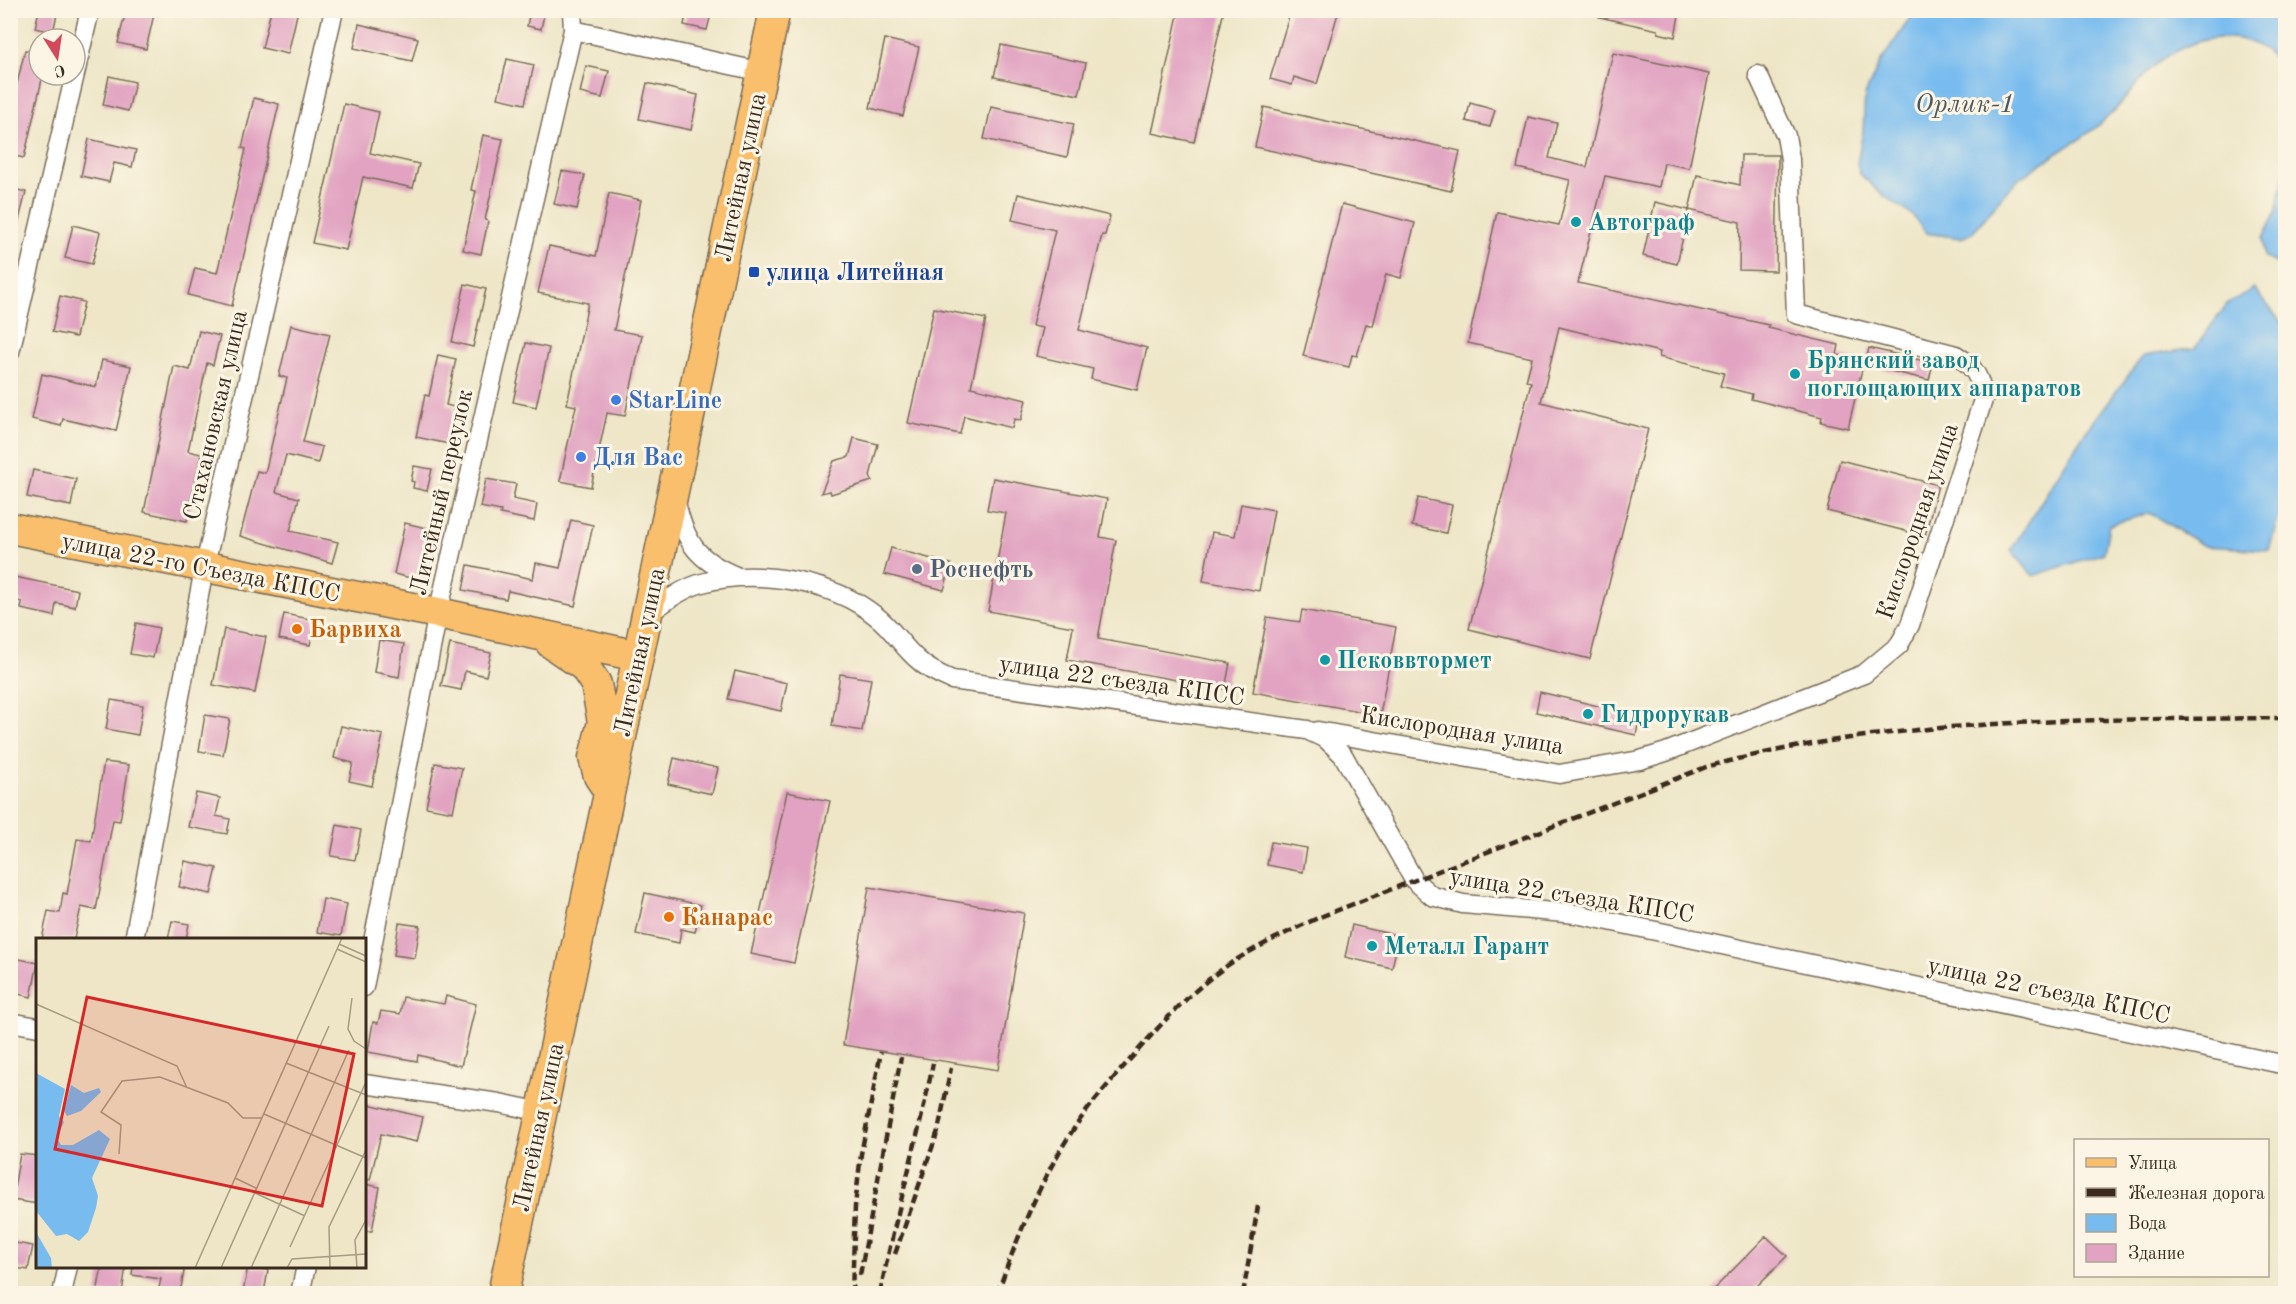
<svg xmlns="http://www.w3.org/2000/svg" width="2296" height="1304" font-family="'Old Standard TT',serif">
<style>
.water{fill:#78bcef;stroke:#5a7386;stroke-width:1.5}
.building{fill:#e1a3c1}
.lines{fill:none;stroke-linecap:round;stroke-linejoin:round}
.street-casing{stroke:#7a6c59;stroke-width:21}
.primary-casing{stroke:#7a6c59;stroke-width:33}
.street{stroke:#fff;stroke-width:18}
.primary{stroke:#f9bf6c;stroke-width:30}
.rail{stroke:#3b2a1e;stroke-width:4.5;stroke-dasharray:9 4.5;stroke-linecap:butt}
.culture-dot{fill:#0f9aa8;stroke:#fcf5e5;stroke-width:2}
.transit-dot{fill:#1a4fb4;stroke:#fcf5e5;stroke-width:2}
.shop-dot{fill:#3f7fe0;stroke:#fcf5e5;stroke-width:2}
.service-dot{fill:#5c6f8a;stroke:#fcf5e5;stroke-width:2}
.food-dot{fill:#e8710a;stroke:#fcf5e5;stroke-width:2}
.labels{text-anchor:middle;stroke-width:6;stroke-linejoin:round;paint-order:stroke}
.street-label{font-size:24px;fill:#3b2a1e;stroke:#fcf5e5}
.culture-label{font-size:24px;font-weight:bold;fill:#0d838f;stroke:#fcf5e5;text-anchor:start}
.transit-label{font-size:24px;font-weight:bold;fill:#164399;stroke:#fcf5e5;text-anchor:start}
.shop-label{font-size:24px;font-weight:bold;fill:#366cbe;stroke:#fcf5e5;text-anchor:start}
.service-label{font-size:24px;font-weight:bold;fill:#4e5e75;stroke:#fcf5e5;text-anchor:start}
.food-label{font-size:24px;font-weight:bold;fill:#c56008;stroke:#fcf5e5;text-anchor:start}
.water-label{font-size:26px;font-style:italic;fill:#4d565d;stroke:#fcf5e5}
.inset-road{fill:none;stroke:#a69b83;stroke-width:1.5}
.view{fill:#d62828;fill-opacity:0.15;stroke:#d62828;stroke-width:3}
.inset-edge{fill:none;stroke:#3b2a1e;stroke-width:3}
</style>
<rect width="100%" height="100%" fill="#fcf5e5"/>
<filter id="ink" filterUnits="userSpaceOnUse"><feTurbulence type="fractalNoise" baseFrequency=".0167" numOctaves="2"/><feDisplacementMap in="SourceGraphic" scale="12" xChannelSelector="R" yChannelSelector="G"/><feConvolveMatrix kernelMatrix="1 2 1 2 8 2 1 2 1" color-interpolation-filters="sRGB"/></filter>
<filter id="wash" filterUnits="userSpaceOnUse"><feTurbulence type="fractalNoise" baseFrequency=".008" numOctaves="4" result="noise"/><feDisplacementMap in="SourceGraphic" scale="24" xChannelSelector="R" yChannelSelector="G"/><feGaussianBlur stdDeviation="1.35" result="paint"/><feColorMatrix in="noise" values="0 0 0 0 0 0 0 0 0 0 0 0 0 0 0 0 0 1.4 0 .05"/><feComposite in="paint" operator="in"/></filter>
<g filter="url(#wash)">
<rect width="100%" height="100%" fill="#eee6c7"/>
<path class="water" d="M1915,11h370v60c-34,-50 -94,-38 -134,-2 -15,14 -25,31 -40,45 -26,26 -64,43 -93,66 -19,16 -30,38 -48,54l-9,4 -35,-5 -15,-19 -30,-20 -21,-20 -3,-10 6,-33 2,-36 14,-31z
M2285,170v95l-8,-1 -13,-8 -1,-18 13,-26z
M2254,288l31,39 -4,106c13,40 0,79 -12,117l-65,-4 -54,-33 -41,12 -5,28 -71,23 -22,-26 71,-113 61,-81 52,-8 32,-44z"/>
<g id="blocks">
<path class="building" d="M39,10h19l-5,22 -18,-4z
M126,10h29l-9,39 -28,-6z
M271,10h27l-10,44 -26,-6z
M530,10h15l-4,19 -14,-3z
M687,10h25l-5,20 -23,-5z
M1179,10h45l-30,132 -42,-9z
M1291,10h48l-22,74 -23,-7 -2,8 -22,-6z
M1600,10h80l-5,27 -17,-4v-3l-59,-13z
M359,24l59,14 -6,23 -58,-13z
M885,39l34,8 -16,69 -33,-8z
M1001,45l85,18 -7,32 -85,-18z
M25,50l14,3v22h4l-19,83 -14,-3v-42z
M1613,53l96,21 -20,94 -25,-5 -5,24 -54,-11 -27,107 191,42 -1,3 71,17 -2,10 27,6 -16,67 -27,-6 1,-5 -71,-18 1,-5 -32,-8 4,-13 -65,-16 1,-5 -101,-25 -18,75 107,27 -58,230 -121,-30 62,-247 -5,-1 6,-23 -64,-15 29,-131 62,13 11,-45 -53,-12 11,-51 29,6 -8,35 38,9z
M507,59l27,6 -9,39 -27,-6z
M586,66l23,5 -7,27 -22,-5z
M109,76l26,6 -7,29 -25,-6z
M647,83l51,12 -7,35 -52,-11z
M254,98l25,6 -47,202 -44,-11 7,-27 22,5 29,-124 -4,-1z
M1470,103l25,7 -5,17 -24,-6z
M344,104l35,8 -9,41 49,11 -6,24 -50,-11 -17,73 -34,-7z
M991,107l83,17 -7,33 -83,-18z
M1264,107l196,44 -9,40 -196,-44z
M483,135l20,4 -18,81 3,1 -7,33 -18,-4 13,-59 -5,-1z
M89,139l47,11 -4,17 -18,-4 -5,19 -28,-6z
M1741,155h37l-2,116 -37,-1 1,-48 -51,-12 8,-35 43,10z
M562,171l23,4 -8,34 -23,-5z
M10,188l16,4 -10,40 -6,-1z
M609,193l32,7 -27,130 28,5 -17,81 -18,-3 -16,74 -31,-6 16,-75 -9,-2 21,-101 -50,-10 11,-47 47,10z
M1018,194l92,22 -5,19h-3l-23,95 68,18 -10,42 -46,-11 2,-10 -57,-13 7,-28 -11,-2 23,-96 -43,-10z
M1655,202l34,8 -12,54 -34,-8z
M1342,204l73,19 -14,55 -15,-4 -13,52 -7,-2 -9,32 -5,-1 -3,12 -46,-11z
M73,225l27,7 -8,32 -27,-6z
M465,284l21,5 -13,58 -21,-5z
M60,296l24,6 -8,35 -24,-5z
M934,308l52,11 -15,68 55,13 -5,20 -7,-1 -2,9 -48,-12 -4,18 -52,-11z
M291,325l39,9 -27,108 19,5 -4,16 -32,-8 -10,37 23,6 -9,33 48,11 -6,21 -92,-27 17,-65 8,2 22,-95 -8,-2z
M199,331l21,5 -7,29 -6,-2 -19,88 13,3 -14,67 -43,-9 30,-146 16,4z
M526,343l23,5 -13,59 -23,-5z
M1869,348l64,15 -4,17 -64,-15z
M438,355l18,4 -10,46 8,2 -5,37 -33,-7 9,-42 4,1z
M102,360l29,6 -15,65 -53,-12 -2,7 -29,-7 10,-45 54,13z
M854,438l24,6 -8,32 2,5 -41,13 -1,-3 -9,2 13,-32 15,-4z
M1840,460l98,25 -13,51 -98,-25z
M414,466l18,3 -5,22 -14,-3 1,-6 -3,-1z
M33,470l43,9 -5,27 -44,-9z
M993,478l114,21 -7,38 16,3 -18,99 132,24 -5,26 -158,-29 6,-33 -85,-16 18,-98 -19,-3z
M486,479l30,5 -3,15 24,5 -3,17 -34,-7 1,-3 -21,-4z
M1418,498l34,7 -6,28 -34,-7z
M1241,504l33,6 -15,81 -56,-10 9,-49 23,4z
M571,520l22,5 -18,81 -67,-15 -2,8 -43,-9 5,-25 65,14 3,-16 24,5z
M405,523l30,7 -11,51 -30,-7z
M891,548l60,16 -7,26 -60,-16z
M10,576l68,14 -3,17 -19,-4 -2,13 -33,-7 1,-7 -12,-3z
M1302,610l94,17 -16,88 -127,-23 14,-75 33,5z
M284,614l31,6 -5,25 -31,-6z
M136,623l23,5 -6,30 -23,-4z
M224,629l42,8 -11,56 -42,-8z
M379,640l25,4 -5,33 -25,-5z
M450,644l41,9 -5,23 -21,-5 -4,19 -20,-4z
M735,671l52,12 -6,28 -53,-12z
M840,674l31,5 -9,52 -30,-5z
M1540,692l100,24 -4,19 -100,-23z
M111,700l32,5 -5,30 -32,-6z
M205,715l25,4 -7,36 -24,-4z
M341,726l42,9 -11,51 -23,-5 4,-18 -19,-5z
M674,758l44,10 -6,26 -44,-10z
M104,762l25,3 -9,56 -7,-1 -17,90 -15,-3 -7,32h-32l6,-28 12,2 3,-20 4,1 10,-55 14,2z
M435,763l27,5 -9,44 -27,-5z
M787,792l43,9 -36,162 -43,-9z
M196,793l24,5 -4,18 14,3 -3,15 -39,-7z
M337,825l24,5 -6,30 -24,-4z
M1271,842l36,6 -4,24 -36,-7z
M185,861l32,7 -6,26 -32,-7z
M869,887l155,26 -26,157 -155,-25z
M645,893l56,12 -6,27 -14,-3 -2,14 -43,-9z
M323,899l24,5 -6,32 -24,-4z
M172,921l17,3 -3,15h-18z
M399,923l21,3 -5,32 -21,-3z
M1352,925l47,11 -7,32 -47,-11z
M10,957l28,6 -7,34 -21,-5z
M446,996l30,8 -15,62 -43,-11 -1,6 -49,-9 5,-30 5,1 3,-12 19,3 3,-17 41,7z
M364,1103l59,14 -6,25 -36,-8 -11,46 -6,-1z
M20,1154l18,2v48l-26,-4z
M364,1184l16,3 -8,44h-8z
M1766,1236l21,20 -37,37h-40z
M10,1242l23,4 -5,24 -18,-3z
M102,1266h24l-4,27h-25z
M133,1266h52l-5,27 -22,-1 3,-13 -29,-4z
M248,1266l20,4 -4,23h-21z"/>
</g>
</g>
<g filter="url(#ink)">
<use href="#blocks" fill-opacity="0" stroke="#7a6c59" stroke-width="1.5"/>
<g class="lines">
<g class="street-casing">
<path id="street" d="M573,30l189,42
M10,352l80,-342
M676,503c10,40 21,57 60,73
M647,615c18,-13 34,-26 55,-32 54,-15 131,-2 174,33 16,12 26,30 41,43 10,10 23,16 35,21l355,50 19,9 17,16 71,125 18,16 31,8 113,10 710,151
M1318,731l241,43 81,-14 26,-8 198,-78 35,-29 11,-20 73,-225c-2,-22 -8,-33 -27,-45l-160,-41 -6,-155 -4,-23 -28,-61
M134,940l70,-371 130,-559
M364,987l74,-374 135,-583 -1,-20
M10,1022l28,5
M364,1084l135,19 43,9
M62,1294l6,-28
M300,1294l6,-28"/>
</g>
<g class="primary-casing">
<path id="primary" d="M10,528l428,85 200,43
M551,643l33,23 12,18 7,38 -9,36 5,18 10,15
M503,1294l272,-1284"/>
</g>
<use href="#street" class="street"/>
<use href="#primary" class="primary"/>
<path class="rail" d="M895,1254l43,-123 13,-63
M860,1275l41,-218
M852,1294l3,-88 6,-52 20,-102
M880,1294c15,-78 38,-153 53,-231
M997,1294c21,-58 45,-119 80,-170 19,-27 42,-52 64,-77 27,-31 56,-61 90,-84 28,-18 59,-32 89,-46l386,-150c190,-51 385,-47 580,-49
M1243,1294l15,-88"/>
</g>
</g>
<g class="culture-dot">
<circle cx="1576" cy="222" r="6"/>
<circle cx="1795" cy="374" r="6"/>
<circle cx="1325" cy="660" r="6"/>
<circle cx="1588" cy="714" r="6"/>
<circle cx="1372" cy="946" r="6"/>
</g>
<rect class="transit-dot" x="748" y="266" width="12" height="12" rx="3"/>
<g class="shop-dot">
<circle cx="616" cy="400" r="6"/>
<circle cx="581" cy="457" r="6"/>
</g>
<circle class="service-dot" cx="917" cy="569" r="6"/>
<g class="food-dot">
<circle cx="297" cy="629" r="6"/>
<circle cx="669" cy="917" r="6"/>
</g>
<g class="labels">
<g class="street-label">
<text transform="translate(740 177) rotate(-78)" y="8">Литейная улица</text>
<text transform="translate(215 415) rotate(-77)" y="8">Стахановская улица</text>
<text transform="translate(441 492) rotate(-77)" y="8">Литейный переулок</text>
<text transform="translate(1917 521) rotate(-71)" y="8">Кислородная улица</text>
<text transform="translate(201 567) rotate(11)" y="8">улица 22-го Съезда КПСС</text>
<text transform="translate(639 652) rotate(-78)" y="8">Литейная улица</text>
<text transform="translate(1122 680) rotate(8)" y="8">улица 22 съезда КПСС</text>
<text transform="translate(1462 730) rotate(9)" y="8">Кислородная улица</text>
<text transform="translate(1572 895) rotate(9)" y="8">улица 22 съезда КПСС</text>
<text transform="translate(2049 990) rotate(12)" y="8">улица 22 съезда КПСС</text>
<text transform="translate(538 1127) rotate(-78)" y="8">Литейная улица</text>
</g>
<g class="culture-label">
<text x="1588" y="230">Автограф</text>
<text x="1807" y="368">Брянский завод<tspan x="1807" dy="28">поглощающих аппаратов</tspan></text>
<text x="1337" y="668">Псковвтормет</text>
<text x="1600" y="722">Гидрорукав</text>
<text x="1384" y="954">Металл Гарант</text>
</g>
<g class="transit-label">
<text x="766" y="280">улица Литейная</text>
</g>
<g class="shop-label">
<text x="628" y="408">StarLine</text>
<text x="593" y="465">Для Вас</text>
</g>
<g class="service-label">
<text x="929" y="577">Роснефть</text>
</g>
<g class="food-label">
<text x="309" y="637">Барвиха</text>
<text x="681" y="925">Канарас</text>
</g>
<g class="water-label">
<text x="1965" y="112">Орлик-1</text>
</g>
</g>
<g transform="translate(36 938)">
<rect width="330" height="330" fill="#eee6c7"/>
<path d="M0,135l29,16 -6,27 5,6 -7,16 4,7h12l26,-15 11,9 -18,39 6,18 -2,12 -8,24 -9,9 -12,-7 -11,2 -20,-25zM35,147l13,8 15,-5 2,4 -20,19 -14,5 -3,-5zM0,294l15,26 1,10h-16z" fill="#78bcef"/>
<path class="inset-road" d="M303,6l27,12M301,11l29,13M316,60l-4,31 6,12 12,8M0,66l141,62 10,22M250,125l80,32M228,176l102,44M83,216l2,-29 -20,-13 21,-31 38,-4 68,26 15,15h19M199,240l21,10M219,255l50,23M254,309l76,-165M159,330l147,-330M185,330l108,-242M215,330l98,-218M251,330l5,-9 74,-5M294,330l-1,-41 37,-77M321,330l-2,-28 11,-20"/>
<path class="view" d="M51,59l267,57 -32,152 -267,-57z"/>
<rect width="330" height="330" class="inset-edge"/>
</g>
<rect width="2296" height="1304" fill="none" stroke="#fcf5e5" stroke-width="36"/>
<rect x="2074" y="1139" width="195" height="138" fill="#fcf5e5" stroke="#afa495" stroke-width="1.5"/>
<rect x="2086" y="1158" width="30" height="9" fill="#f9bf6c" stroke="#afa495" stroke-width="1.5"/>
<text x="2128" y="1169" font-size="18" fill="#3b2a1e">Улица</text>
<rect x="2086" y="1188" width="30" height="9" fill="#3b2a1e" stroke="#afa495" stroke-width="1.5"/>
<text x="2128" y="1199" font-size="18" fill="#3b2a1e">Железная дорога</text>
<rect x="2086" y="1214" width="30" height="18" fill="#78bcef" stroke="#afa495" stroke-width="1.5"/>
<text x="2128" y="1229" font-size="18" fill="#3b2a1e">Вода</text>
<rect x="2086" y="1244" width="30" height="18" fill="#e1a3c1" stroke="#afa495" stroke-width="1.5"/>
<text x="2128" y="1259" font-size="18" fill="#3b2a1e">Здание</text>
<g transform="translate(57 57) rotate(168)"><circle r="28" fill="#fcf5e5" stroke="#afa495" stroke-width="1.5"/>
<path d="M0-4.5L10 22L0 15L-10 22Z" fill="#d1495b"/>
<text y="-9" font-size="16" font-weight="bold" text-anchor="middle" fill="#3b2a1e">С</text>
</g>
</svg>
